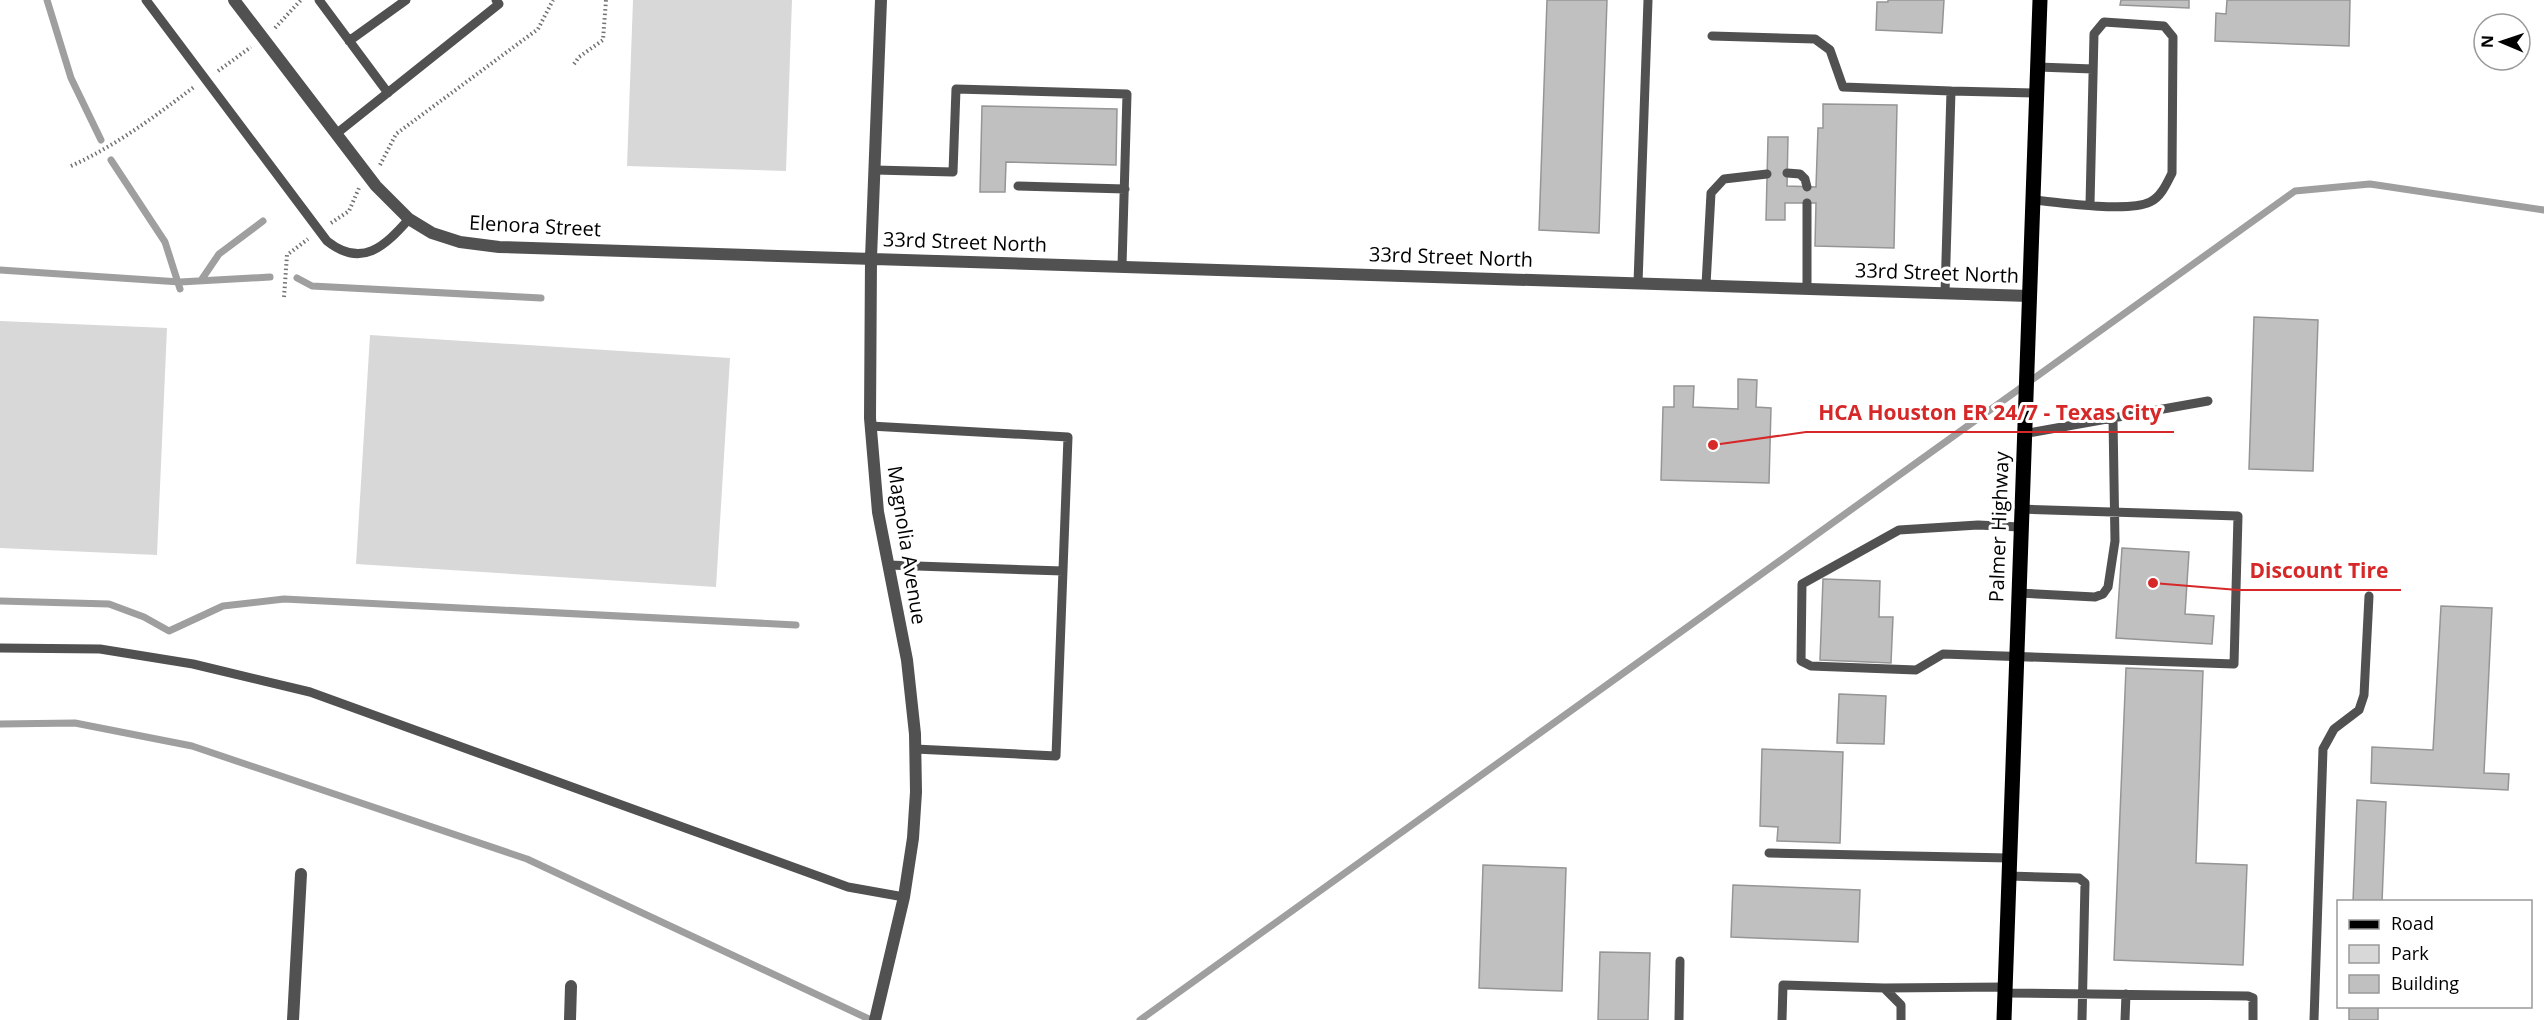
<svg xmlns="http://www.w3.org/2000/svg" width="2544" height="1020" font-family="'Open Sans',sans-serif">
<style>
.green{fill:#d8d8d8}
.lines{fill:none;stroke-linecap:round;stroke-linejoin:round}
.stream{stroke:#9f9f9f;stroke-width:7}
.building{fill:#c0c0c0;stroke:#959595;stroke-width:1.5}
.path{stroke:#737373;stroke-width:4;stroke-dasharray:1.5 3;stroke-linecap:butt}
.lane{stroke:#515151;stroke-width:9}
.street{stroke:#515151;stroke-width:12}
.primary{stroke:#000;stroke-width:15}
.labels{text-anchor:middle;stroke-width:6;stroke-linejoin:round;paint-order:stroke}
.street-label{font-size:20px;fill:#000;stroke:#fff}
.leader{fill:none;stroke:#d62828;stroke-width:2}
.callout-dot{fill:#d62828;stroke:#fff;stroke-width:2}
.callout-label{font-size:21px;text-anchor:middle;font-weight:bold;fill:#d62828;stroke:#fff;stroke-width:6;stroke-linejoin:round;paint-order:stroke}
</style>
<rect width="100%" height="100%" fill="#fff"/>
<path class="green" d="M633,0h159l-6,171 -159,-5z
M0,321l167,7 -10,227 -157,-7z
M370,335l360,23 -14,229 -360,-23z"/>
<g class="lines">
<path class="stream" d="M47,0l24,78 30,62
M111,160l54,82 15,47
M0,270l180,12 90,-5
M297,278l15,8 229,12
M202,279l17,-25 44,-33
M0,601l109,3 35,13 25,14 54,-25 61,-7 512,26
M0,724l75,-1 117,23 335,113 344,161
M1140,1020l1155,-829 75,-7 174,26"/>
</g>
<path class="building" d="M1547,0h60l-8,233 -60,-3z
M1888,0h56l-2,33 -66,-3 1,-28h11z
M2121,0h68v8l-69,-3z
M2227,0h123l-1,46 -134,-5 1,-28 10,1z
M1823,104l74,1 -3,143 -79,-2 1,-43h-31v17h-19l2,-83h20l-1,49 29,1 2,-59h5z
M982,106l135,3 -1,56 -110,-3 -1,30h-25z
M2254,317l64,3 -5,151 -64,-2z
M1738,379l19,1 -1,27 15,1 -2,75 -108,-3 2,-73h11v-21h20l-1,21 45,2z
M2122,548l67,4 -4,62 29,2 -2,28 -96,-6z
M1823,579l57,2 -1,36h14l-2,46 -71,-3z
M2441,606l51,2 -8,165 25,1 -1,16 -137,-7 1,-36 61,3z
M2126,668l77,3 -7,192 51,2 -4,100 -129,-5z
M1839,694l47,2 -2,48 -47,-1z
M1762,749l81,3 -3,91 -63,-2 1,-14 -18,-1z
M2357,800l29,2 -4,100h-29z
M1483,865l83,3 -4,123 -83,-3z
M1733,885l127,5 -2,52 -127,-5z
M1600,952l50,1 -2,67h-50z
M2349,1006h29v14h-29z"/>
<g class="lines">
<path class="path" d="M275,28l26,-28
M574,64l5,-7 24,-17 3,-40
M218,71l33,-24
M380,165l16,-31 142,-105 15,-29
M71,166c46,-21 83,-49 123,-79
M331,223l18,-12 10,-23
M284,297l3,-42 21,-16"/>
<path class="lane" d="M146,0l181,241c35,28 58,5 82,-22
M319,0l69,93
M1712,36l103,3 15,11 13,37 108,4
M349,41l57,-41
M2038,67l55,2
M336,134l163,-130 -3,-4
M875,170l78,2 3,-83 171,5 -5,172
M1787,173l13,1 5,5 2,8
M1018,186l107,3
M2033,200c27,2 94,13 117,2 11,-5 17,-19 22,-29l1,-136 -9,-11 -60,-4 -10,12 -4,170
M1807,203v85
M1638,283l10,-283
M1706,285l5,-92 13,-14 43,-5
M1945,293l6,-202 86,2
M870,426l198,11 -12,319 -141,-7
M2023,434l185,-33
M2020,527l-42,-2 -79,5 -97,54 -1,77 10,5 105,4 27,-16 291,10 4,-148 -218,-7
M888,565l175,6
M2018,593l77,4 8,-3 5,-7 7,-46 -2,-122
M0,648l100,1 93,15 117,28 538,195 56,10
M1769,853l240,5
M2008,876l71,2 6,5 -3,137
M1884,988l121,-1
M2005,993l243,3 5,2v22
M1679,1020l1,-59
M1782,1020l1,-35 101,3 17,17v15
M2125,1020l1,-26
M2314,1020l9,-271 11,-20 25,-19 5,-15 5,-99"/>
<path class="street" d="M234,0l142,186 33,33 23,14 28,9 39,5 1530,49
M293,1020l8,-146
M570,1020l1,-34
M875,1020l29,-123 9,-59 3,-46 -1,-58 -8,-74 -29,-148 -8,-94 1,-160 10,-258"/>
<path class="primary" d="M2004,1020l36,-1020"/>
</g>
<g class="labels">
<g class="street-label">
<text transform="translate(535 226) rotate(3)" y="7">Elenora Street</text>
<text transform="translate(965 242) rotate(2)" y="7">33rd Street North</text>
<text transform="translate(1451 257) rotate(2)" y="7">33rd Street North</text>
<text transform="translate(1937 273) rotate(2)" y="7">33rd Street North</text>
<text transform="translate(1999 527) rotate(-88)" y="7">Palmer Highway</text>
<text transform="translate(907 545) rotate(81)" y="7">Magnolia Avenue</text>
</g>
</g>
<path class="leader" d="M1713 445L1806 432H2174M2153 583L2238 590H2401"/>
<g class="callout-dot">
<circle cx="1713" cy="445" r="6"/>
<circle cx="2153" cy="583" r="6"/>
</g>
<g class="callout-label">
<text x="1990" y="420">HCA Houston ER 24/7 - Texas City</text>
<text x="2319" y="578">Discount Tire</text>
</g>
<rect x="2337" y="900" width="195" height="108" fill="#ffffff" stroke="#999999" stroke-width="1.5"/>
<rect x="2349" y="920" width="30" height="9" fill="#000000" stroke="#999999" stroke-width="1.5"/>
<text x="2391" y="930" font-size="18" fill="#000000">Road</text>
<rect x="2349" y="945" width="30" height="18" fill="#d8d8d8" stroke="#999999" stroke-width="1.5"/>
<text x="2391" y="960" font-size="18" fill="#000000">Park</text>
<rect x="2349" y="975" width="30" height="18" fill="#c0c0c0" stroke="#999999" stroke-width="1.5"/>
<text x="2391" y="990" font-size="18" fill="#000000">Building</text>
<g transform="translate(2502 42) rotate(272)"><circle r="28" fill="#ffffff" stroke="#999999" stroke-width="1.5"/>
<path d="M0-4.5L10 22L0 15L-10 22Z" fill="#000000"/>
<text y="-9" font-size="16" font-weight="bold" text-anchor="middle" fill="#000000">N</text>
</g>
</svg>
